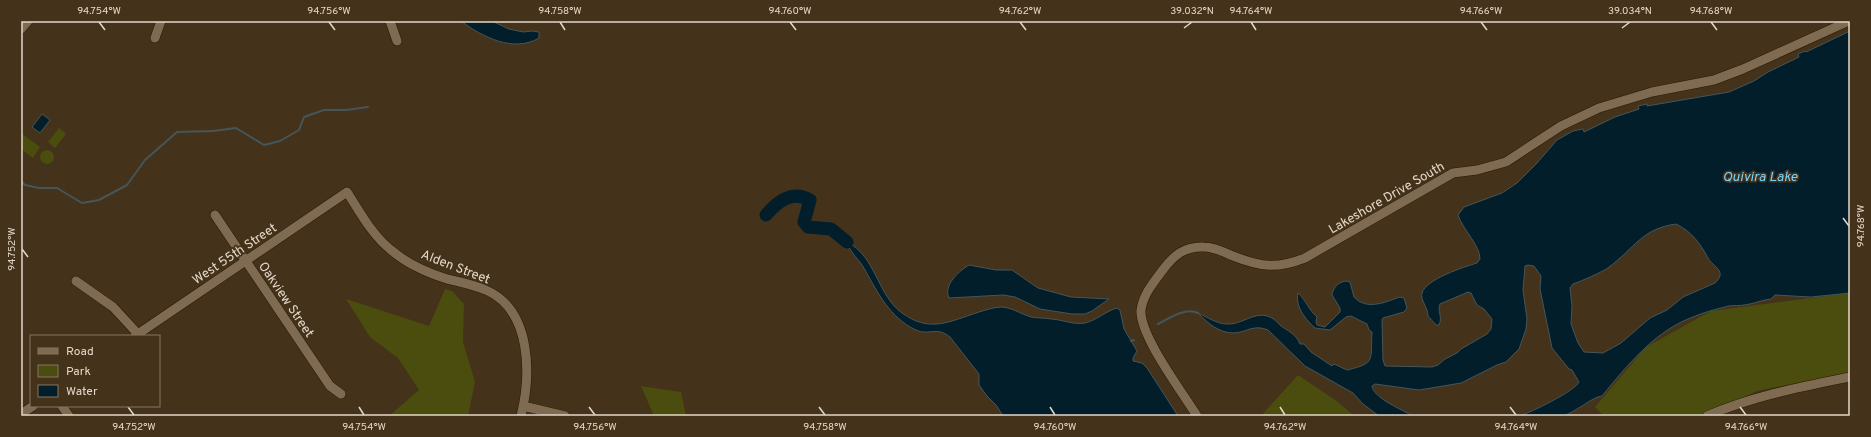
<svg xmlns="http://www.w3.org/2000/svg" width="1871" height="437" font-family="Overpass,sans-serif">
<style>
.green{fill:#4b4d0e}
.water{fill:#011e2a;stroke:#45565a;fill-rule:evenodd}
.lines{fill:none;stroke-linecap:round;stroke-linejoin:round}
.stream{stroke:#45565a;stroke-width:2}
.river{stroke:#011e2a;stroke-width:13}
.minor-casing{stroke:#2a1902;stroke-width:10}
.minor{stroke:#7f6b51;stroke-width:9}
.ticks{fill:none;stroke:#e4d8ca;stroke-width:1.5}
.labels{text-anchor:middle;stroke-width:3.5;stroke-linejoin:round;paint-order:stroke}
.street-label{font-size:13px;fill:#e4d8ca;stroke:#44321a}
.water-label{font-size:14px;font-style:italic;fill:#76d3ff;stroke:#44321a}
.neatline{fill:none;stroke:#e4d8ca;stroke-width:1.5}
.ticks-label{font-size:10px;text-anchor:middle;fill:#e4d8ca}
</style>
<rect width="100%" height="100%" fill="#44321a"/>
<path class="green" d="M59,128l7,6 -11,14 -7,-6z
M21,133l19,14 -7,11 -12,-9z
M40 157a7 7 0 1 1 14 0a7 7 0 1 1-14 0Z
M445,289l7,2 12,13 -1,38 12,40 -7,34h-79l30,-26 -21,-32 -28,-21 -24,-38 83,27z
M1850,293v79l-93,19 -52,25h-101l-9,-9 51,-60 65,-36z
M1298,375l40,27 16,14h-93z
M641,386l40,6 5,24h-32z"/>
<path class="water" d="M461,21h31l17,8 14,3 9,-1 7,1v6c-25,15 -57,-1 -78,-17z
M1850,31v262l-39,4 -36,-2 -4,4c-10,1 -17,5 -27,6 -5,1 -10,0 -15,1 -13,3 -28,7 -41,13 -36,15 -62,48 -86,77 -10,1 -26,16 -39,20 -8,2 -34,0 -44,0 11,-3 56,-25 60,-34l-7,-12 -3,-1 -17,-21 -12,-59 1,-13 -7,-10 -6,-1 -3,1 -2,24 4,29 -1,10 -7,20 -13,13 -9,3 -36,18 -42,7 -44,-6 -3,2c1,12 31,24 41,30h-34l-16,-12 -10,-11 -48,-27 -37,-36c-15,-6 -20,2 -34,3 -16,0 -26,-10 -36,-20 9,4 19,11 29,11 16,1 29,-15 45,-6 3,2 6,5 9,8 6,4 16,9 19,18h4l7,8 21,14 2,-2 13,6c30,-7 23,-10 25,-38l-3,-2 -2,-6 -16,-8 -5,1 -16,13 -15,-2c-9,-8 -20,-21 -17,-35 7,6 11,17 19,24l-1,5 1,3 8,2 15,-15v-4l-8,-13c1,-7 6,-13 14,-14l4,1 4,15c13,14 31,5 46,0l4,1 3,10 -3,4 -21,6 -1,2 1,40 2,6 47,1 6,-2 7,-6 12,-6 4,-4 26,-15 4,-5 1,-10 -8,-10 -7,-4 -6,-12 -3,-1 -28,12c-3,7 3,13 -1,21h-3l-8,-9c0,-9 -8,-16 -6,-23 4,-14 42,-26 55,-30l3,-4c0,-14 -17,-29 -22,-44l6,-8 38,-14 15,-10 20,-20 20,-23 16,-9 10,-2 1,3 31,-15 24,-8 -1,-3 9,-2v2l82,-14 25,-11 14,-9 31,-15 -1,-3 7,-3 1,1zM1676,224c15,7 24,19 32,34 5,9 20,13 7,25l-32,14 -16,13 -17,8 -29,25 -18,10 -19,-1 -6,-9 -7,-19 1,-18 -2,-18 3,-4c6,-2 32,-13 36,-17 26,-19 32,-38 67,-43z
M42,114l8,6 -10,13 -8,-6z
M847,242c29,14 30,53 55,71 28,20 46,9 77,-1 7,-2 15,-5 23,-5 11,1 19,7 29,10 6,1 14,1 21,2 11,1 22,6 33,4 12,-3 21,-12 32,-15l3,2 4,19 13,22 -4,7v3l9,2 5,5 31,48h-175l-7,-11 -9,-9 -8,-11v-11l-29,-37c-13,-11 -21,-1 -34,-7 -26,-12 -38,-37 -51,-60 -5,-10 -15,-17 -18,-28z
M969,265l27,5h16l26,18 33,9 38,2 -17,12 -7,3h-13l-32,-5 -25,-12 -12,-2 -54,3c-6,-13 10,-27 20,-33z"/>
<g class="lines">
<path class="stream" d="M21,181l4,4 14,3h18l25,15 17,-3 28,-15 18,-25 32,-28 36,-1 23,-3 28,17 16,-4 19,-11 5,-13 20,-7h22l22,-3
M1158,324c11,-6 28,-17 40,-11
M1131,341l3,-1"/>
<path class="river" d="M766,215c12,-14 26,-25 44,-15l-6,22 4,5 23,2 16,13"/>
<g class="minor-casing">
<path id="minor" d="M390,21l7,20
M21,29l7,-8
M155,38l6,-17
M215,215l115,171 11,8
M76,281l37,26 25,27
M135,336l212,-144c13,20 25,43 44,58 15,13 37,23 56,29 14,3 28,6 41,12 44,21 43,85 33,125
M62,406l7,10
M523,406l42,10
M21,414l12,-8
M1197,416c-14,-23 -58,-81 -56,-106 2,-15 12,-27 21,-39 11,-15 22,-25 42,-24 10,0 20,5 29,9 28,11 44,13 72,2l148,-85 24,-3 29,-8 55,-36 38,-18 53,-16 62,-12 29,-11 106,-48
M1707,416c46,-20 94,-29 143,-39"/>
</g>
<use href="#minor" class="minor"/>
</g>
<path class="ticks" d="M99,22l6,8M329,22l6,8M560,22l5,8M790,22l6,8M1020,22l6,8M1251,22l5,8M1481,22l6,8M1711,22l6,8M1184,28l8,-6M1622,28l8,-6M1843,218l6,8M22,249l6,8M128,407l6,8M359,407l5,8M589,407l6,8M819,407l6,8M1050,407l5,8M1280,407l5,8M1510,407l6,8M1740,407l6,8"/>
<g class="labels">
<g class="street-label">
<text transform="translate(1386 197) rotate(-30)" y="5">Lakeshore Drive South</text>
<text transform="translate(234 253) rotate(-34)" y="5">West 55th Street</text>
<text transform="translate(456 266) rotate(21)" y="5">Alden Street</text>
<text transform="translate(287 299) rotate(56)" y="5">Oakview Street</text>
</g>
<g class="water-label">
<text x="1760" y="181">Quivira Lake</text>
</g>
</g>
<rect width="1871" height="437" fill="none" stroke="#44321a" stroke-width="44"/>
<rect x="30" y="335" width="130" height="72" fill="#44321a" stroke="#847460"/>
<rect x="38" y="348" width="20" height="6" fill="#7f6b51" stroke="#847460"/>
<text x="66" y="355" font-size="12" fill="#e4d8ca">Road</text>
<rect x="38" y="365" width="20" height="12" fill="#4b4d0e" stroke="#847460"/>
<text x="66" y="375" font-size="12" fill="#e4d8ca">Park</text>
<rect x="38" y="385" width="20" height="12" fill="#011e2a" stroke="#847460"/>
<text x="66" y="395" font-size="12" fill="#e4d8ca">Water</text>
<rect x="22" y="22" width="1827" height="393" class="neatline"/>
<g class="ticks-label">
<text x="99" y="14">94.754°W</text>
<text x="329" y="14">94.756°W</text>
<text x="560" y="14">94.758°W</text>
<text x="790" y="14">94.760°W</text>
<text x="1020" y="14">94.762°W</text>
<text x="1192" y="14">39.032°N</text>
<text x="1251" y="14">94.764°W</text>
<text x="1481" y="14">94.766°W</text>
<text x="1630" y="14">39.034°N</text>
<text x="1711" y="14">94.768°W</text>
<text transform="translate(1860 226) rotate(-90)" y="4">94.768°W</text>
<text transform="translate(11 249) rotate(-90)" y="4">94.752°W</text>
<text x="134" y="430">94.752°W</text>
<text x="364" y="430">94.754°W</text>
<text x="595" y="430">94.756°W</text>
<text x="825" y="430">94.758°W</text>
<text x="1055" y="430">94.760°W</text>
<text x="1285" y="430">94.762°W</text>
<text x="1516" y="430">94.764°W</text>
<text x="1746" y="430">94.766°W</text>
</g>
</svg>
